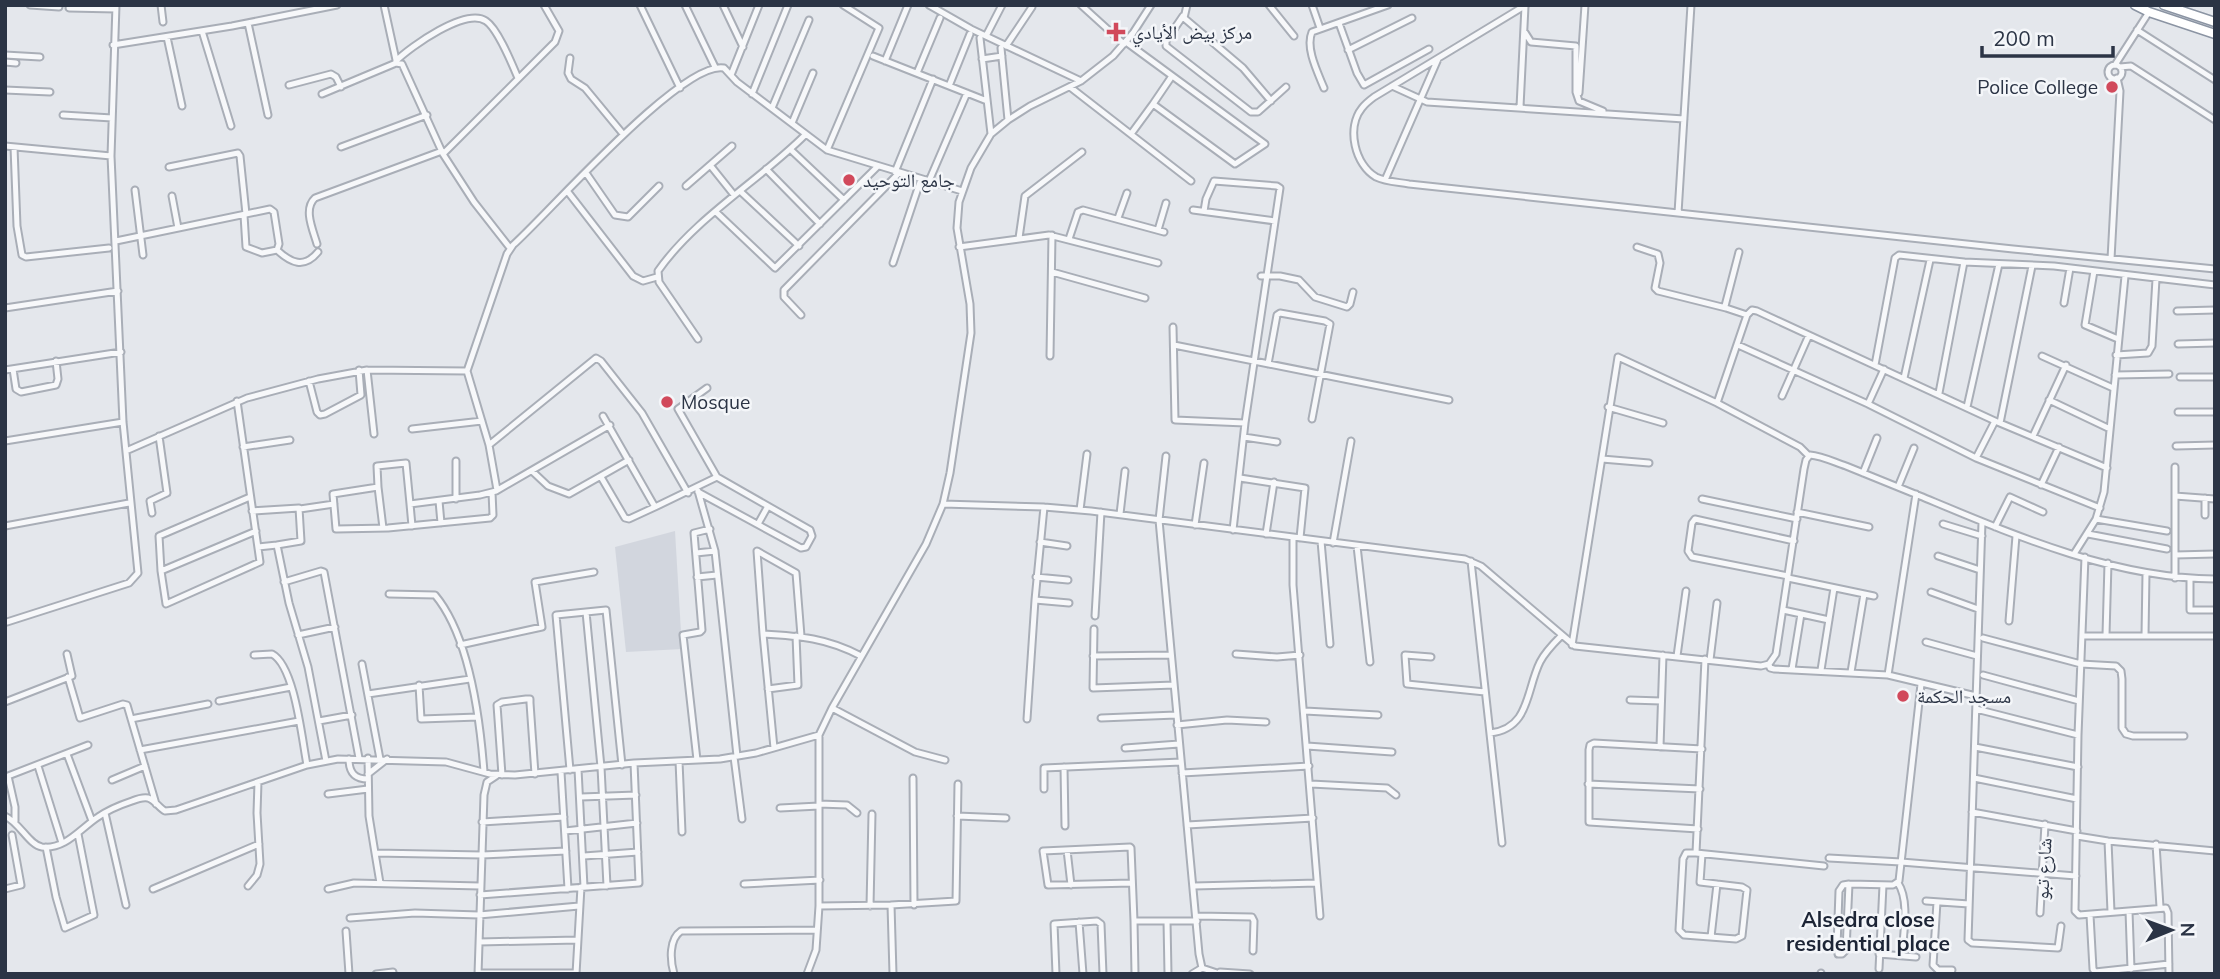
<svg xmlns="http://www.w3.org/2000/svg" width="2220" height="979" font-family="Mulish,'Noto Naskh Arabic',sans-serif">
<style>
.built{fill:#d2d6de}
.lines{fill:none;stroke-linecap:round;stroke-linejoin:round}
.minor-casing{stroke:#a9aeb7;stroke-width:9}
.highway-casing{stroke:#8b94a3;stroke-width:11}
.minor{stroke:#f7f8fa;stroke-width:5}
.highway{stroke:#fff;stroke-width:8}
.poi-dot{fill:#d1495b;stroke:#f4f6f9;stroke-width:2.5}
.labels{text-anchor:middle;stroke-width:5;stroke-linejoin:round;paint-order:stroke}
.poi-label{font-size:19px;fill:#2b3445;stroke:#f4f6f9;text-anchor:start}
.street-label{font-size:19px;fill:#2b3445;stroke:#f4f6f9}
.neighbourhood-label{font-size:21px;font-weight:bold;fill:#1d2536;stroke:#f4f6f9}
</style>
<rect width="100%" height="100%" fill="#e4e7ec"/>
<path class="built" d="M675,531l7,118 -56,3 -11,-105z"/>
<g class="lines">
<g class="minor-casing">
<path id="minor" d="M30,5l29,2
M161,5l2,17
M384,5l12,55
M640,5l40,83
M685,5l30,62
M723,5l20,42
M929,5l42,24 110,52
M1081,5l43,39
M1187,5l-3,13 59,50 28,33
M1269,5l25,31
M1312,5l8,23
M1526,5l-152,92c-4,3 -9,7 -12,11 -16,20 -7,57 14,69 10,5 22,5 33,7l604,65 202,20
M69,8l47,1
M1183,16l-17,25v5l85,66h7l28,-25
M248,23l20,92
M1339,23l18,50 7,12 65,-36
M2137,30l78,50
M202,31l29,95
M1524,31l7,11 45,4v46l3,9 24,10
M986,36l16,-31
M167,37l15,69
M980,38l11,96
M1126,42l139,102 -30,20 -82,-60 19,-28
M113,45l119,-19 105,-21
M1006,46l26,-39
M1001,48l7,72
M1348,50l64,-32
M5,55l35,2
M873,56l114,45
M570,58l-2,15 3,6 14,9 38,46
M982,59l20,-3
M396,61c14,-14 70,-54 90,-40 12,8 26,43 32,57
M885,61l23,-56
M5,62l11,1
M2115,65l34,-53
M2108 72a7 7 0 1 1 14 0a7 7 0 1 1-14 0Z
M2120,67l11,-1 84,54
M917,73l23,-55
M731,75l28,-70
M289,85l42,-11 5,3 5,10
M949,86l21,-52
M1392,86l35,16 257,17
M1070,87l121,94
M1324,88c-6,-15 -19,-40 -12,-56l76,-27
M5,90l45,2
M1579,93l6,-88
M322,94l74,-31 6,1 41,90 31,48 36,46
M752,94l36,-89
M1520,107l5,-101
M772,108l37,-88
M63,115l49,3
M792,123l21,-50
M1131,134l22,-30
M5,146l106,10
M14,147l3,79 5,29 4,2 83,-9
M341,147l86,-32
M790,149l54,51
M827,150l52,-122 -36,-23
M443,154l112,-112 4,-11 -15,-26
M710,165l24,30
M169,167l69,-14 2,3 6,58
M766,169l54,55
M895,172l38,-93
M586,173l29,42 13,2 31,-31
M1385,180l53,-121
M929,181l38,-88
M686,186l46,-40
M135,190l8,65
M740,191l59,55
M568,192l65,84 10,5 14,-4
M172,196l6,32
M1193,210l82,11
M1204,211l2,-12 8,-18 63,5 3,2 -35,235 -12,107
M716,212l59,56 103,-102
M1678,213l13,-208
M1118,218l9,-25
M1158,230l8,-27
M1019,238l6,-42 57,-44
M1069,239l9,-27 5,-2 81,22
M116,241l154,-32 4,3 5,32 -2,6 -15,3 -16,-6 -2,-32
M317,244c-4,-14 -14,-35 -2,-46l127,-47
M959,247l90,-12 109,28
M1637,247l21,7 2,9 -5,25 3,3 68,17
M277,250c14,13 27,19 41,2
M1739,252l-14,54 1,2 21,7
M2111,259l9,-168 -3,-13
M893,263l28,-84
M2094,271l-9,54 33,14
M1052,272l93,26
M1261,276h19l19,4 16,17 32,10 3,-3 3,-12
M2064,303l6,-35
M5,308l113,-17
M2177,311l38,-1
M801,315l-17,-18v-7l115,-117
M1173,327l2,93 70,3
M698,339l-39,-57 -1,-11c37,-53 102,-91 147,-136
M2178,344l37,-1
M1174,345l275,55
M1738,345l130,59 108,54 124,50
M2116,355l32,-2 4,-7 4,-67
M1050,356l2,-121
M2042,356l71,32
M1268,364l9,-49 3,-2 45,8 5,3 -18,95
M1875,365l20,-107 4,-3 65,7 90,4 161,19
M13,369l3,20 5,3 35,-7 2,-6 -2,-18
M5,370l116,-18
M367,370l7,64
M2115,375l54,-1
M2180,377h35
M1904,378l26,-118
M309,381l8,31 3,3 5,-1 36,-19 -2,-25
M707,388l-29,21 39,68
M1939,393l25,-131
M1782,396l27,-61
M2049,400l61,29
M237,401l23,161 -94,42 -5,-33 -2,-35 91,-39
M1717,403l30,-88 5,-5 5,1 238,110 112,47
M1868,404l16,-35
M1608,407l55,16
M1967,407l32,-143
M2178,412h37
M603,416l52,91 62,-30 93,53 2,6 -6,11 -5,1 -103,-56
M2000,423l32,-157
M412,429l70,-8
M2033,436l33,-71
M1244,437l33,5
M5,441l118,-19
M489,445l107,-87 5,3 41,52 46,80
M2176,446l39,-1
M243,447l47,-7
M126,451l121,-53 71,-19 49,-9 100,1
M1166,456l-7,64 40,434 3,14 18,6
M1976,458l19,-37
M1602,459l47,4
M456,461v38
M2175,467v111
M532,471l16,15 21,8 60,-34
M1863,473l14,-35
M601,477l24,41 4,1 26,-12
M1240,478l65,10 -5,50
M2041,485l18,-38
M378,487l5,41
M1898,487l16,-39
M497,490l-8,-45 -22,-74 40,-117 6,-9c36,-32 169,-185 211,-177l13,14 90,68 135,41
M698,491l17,60 22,205
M2175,496l40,3
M1702,499l95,20
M439,501l2,22
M410,504l-4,-41 -29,3 1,21 -45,7 3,35 52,-1 102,-10 3,-3 -1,-23
M943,504l101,3 47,4 374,48 16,7 94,80 186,20 8,-2 7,-10 28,-185 2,-9 4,-5c12,1 24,7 36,11 25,10 49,20 74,30 94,39 192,82 295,83
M300,509l34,-5
M1080,510l7,-56
M252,511l47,-3 2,33 -24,4
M1797,512l72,15
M152,513l-2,-12 17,-8 -8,-57
M1120,514l5,-43
M2205,515v-17
M2096,519l71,12
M1982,522l-14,418 4,3 86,5 3,-22
M758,524l10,-18
M1943,524l39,12
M1195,525l9,-62
M5,526l124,-23
M412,526l-2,-22 70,-9 16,-4 114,-66
M1995,527l15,-30 33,15
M1266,534l8,-52
M2088,534l79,15
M1293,538v47l27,331
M1321,541l9,103
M1040,542l27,4
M1333,543l18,-102
M1357,546l13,116
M258,547l19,-2 12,58 19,64 18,94
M696,553l19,-2
M2074,554l22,-35 8,-27 21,-216
M2175,555l40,-1
M1938,556l42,14
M2085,557l-7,178 -3,176 4,4 87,-7 2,5 1,61
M1471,561l31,282
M161,571l95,-40
M1788,576l-96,-19 -4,-6 4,-28 3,-4 99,22
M697,577l20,-2
M1036,577l32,3
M1788,578l86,18
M2190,578v32h25
M284,582l37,-11 3,1 35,186
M1931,592l47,17
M389,594l46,1c35,42 45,124 49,177
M1035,600l34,3
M1783,610l46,10
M1095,616l6,-104
M2009,621l7,-85
M7,622l122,-39 9,-10 -15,-151 -12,-266 5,-151
M1094,629l-1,59 81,-3
M763,634l11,114
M298,635l37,-8
M2106,635l2,-72
M801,636l-5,-63 -39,-22 6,83c37,2 64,4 98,22
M2082,636h133
M2145,636l1,-63
M1983,638l98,26 35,2 5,5 1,8v49l4,6 7,2h51
M1926,642l51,14
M460,645l82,-18 -7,-45 59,-10
M1572,645l46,-288 99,46 83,44 9,9
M1236,654l41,3 23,-2
M254,655l18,-1c23,12 30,86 35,111
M1093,656l78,-1
M1677,656l9,-65
M1431,657l-26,-2 2,29 78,8
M1710,660l7,-57
M362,664l18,95
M1769,664l1,4 4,1 114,6 88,21
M1792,669l9,-55
M1821,670l13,-82
M1851,672l13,-78
M1888,675l28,-181
M1983,675l96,26
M68,677l12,41 43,-14 4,1 29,99
M419,685l2,34 57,-2
M768,689l30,-4 -2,-49
M368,694l102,-15
M1630,700l31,1
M219,701l72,-14
M5,702l67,-26 -5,-22
M832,708l83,44 30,8
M1976,709l102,26
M1305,711l73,4
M1101,718l75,-3
M131,719l77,-15
M1027,719l8,-119 9,-93
M319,721l33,-6
M1177,725l50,-5 39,2
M1490,733c40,-4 36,-43 50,-71 5,-10 13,-18 21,-26
M1307,746l85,6
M1660,747l3,-92
M1975,747l103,20
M1125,748l54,-4
M140,750l159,-29
M67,754l25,67
M734,757l8,62
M368,758l1,58 6,37
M349,759c0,13 5,20 19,20
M697,760l-14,-125 17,-3 2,-2 -8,-97 16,-4
M679,761l3,71
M38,766l24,77
M1064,767l1,59
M578,769l6,118
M570,770l-14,-155 30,-3
M561,772l7,117
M1182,773l127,-7
M368,774l19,-15
M502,775l-5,-70 5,-3 24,-3h4v4l5,71
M913,778l1,127
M1974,778l103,21
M112,780l33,-14
M1311,784l76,4 9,7
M1588,784l112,5
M1044,789v-21l137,-6
M328,794l40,-5
M581,797l55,-2
M819,804l28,1 10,8
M780,808l39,-2
M1972,812l105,19
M105,813l21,92
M5,816c15,7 24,29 37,31 23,3 39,-19 56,-30 10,-7 22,-12 34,-16 5,-2 11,-4 16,-3 7,2 11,10 17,13l11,-1 131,-45 31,-6 108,3 44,12 25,1 119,-12 86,-4 36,-6 63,-18
M957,816l49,2
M15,821v-14l-7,-31 80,-31
M482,822l82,-5
M1187,825l126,-7
M1698,829l-109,-7v-72l1,-5 4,-2 108,6
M565,831l72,-8
M2077,836l31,5 107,10
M2108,841l3,71
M2156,844l4,63
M46,847l10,50 9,31 29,-13 -16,-81
M1067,850l4,35
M1696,853l9,-194
M1702,854l-2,28 42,5 5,3 -5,46 -6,3 -52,-4 -5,-5 4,-71 3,-6h10l128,13
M584,856l54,-4
M1829,858l72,4 175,14
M380,883l-5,-30 107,2 84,-4
M1132,883l-84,2 -5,-34 87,-4 1,1 3,73
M1898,883c12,18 5,51 4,73
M744,884l76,-4
M1849,884l-3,66 -4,4h-4l-1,-7 2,-56 4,-6 6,-1 44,1 6,-4 22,-197
M248,886l9,-11 3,-11 -3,-51 1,-31
M607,886l-6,-119 -15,-155 20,-2 16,155
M1194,886l123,-3
M5,889l16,-4 -9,-50
M153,889l106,-45
M328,889l26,-6 126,3
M480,895l159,-12 -5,-120
M1926,901l43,3
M1937,902l-4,63 5,5h14
M891,905l65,-4 2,-117
M870,906l2,-92
M2129,911l2,58
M2040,913l5,-89
M2090,915l3,54 2,3 74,-8
M1197,916l55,1 2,4 -1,30
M350,918l65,-5 64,2 100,-9
M1167,921l1,53
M1079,922l4,52
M346,931l3,43
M1711,937l6,-53
M479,942l99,-2
M1879,954l37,3
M1879,969l4,-84
M1220,972l30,2
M478,973h98
M1821,973v1
M376,974l17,-2
M478,974l6,-179 3,-13 9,-6
M576,974l5,-87
M674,974c-4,-14 -5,-35 7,-43l136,-1
M807,974l9,-24 3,-44
M893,974l-2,-69 -72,1v-171l13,-27 94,-164 17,-40 7,-31 21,-140 -1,-29 -13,-76 2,-26 12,-34 20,-34 17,-14 22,-14 51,-25 32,-25 20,-23 18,-28
M1056,974l-2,-50 43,-3 4,3 2,50
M1135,974l-1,-53h63
M1192,974l10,-6"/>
</g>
<g class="highway-casing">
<path id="highway" d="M2135,5l14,7 66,22
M2164,5l51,17"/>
</g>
<use href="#minor" class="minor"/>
<use href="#highway" class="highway"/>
</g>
<g class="poi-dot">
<path d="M1112.5 21.5h7v7h7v7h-7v7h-7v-7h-7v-7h7z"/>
<circle cx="2112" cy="87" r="7"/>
<circle cx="849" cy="180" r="7"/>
<circle cx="667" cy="402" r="7"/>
<circle cx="1903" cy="696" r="7"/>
</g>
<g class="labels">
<g class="poi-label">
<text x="1132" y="39">مركز بيض الأيادي</text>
<text x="2098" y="94" text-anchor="end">Police College</text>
<text x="863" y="187">جامع التوحيد</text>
<text x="681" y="409">Mosque</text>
<text x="1917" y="703">مسجد الحكمة</text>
</g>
<g class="street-label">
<text transform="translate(2043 869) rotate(-87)" y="7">شارع تبو</text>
</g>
<g class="neighbourhood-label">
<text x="1868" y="927">Alsedra close<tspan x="1868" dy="24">residential place</tspan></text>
</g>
</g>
<rect width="2220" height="979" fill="none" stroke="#2b3445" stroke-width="14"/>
<g transform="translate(2171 930) rotate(89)" stroke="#f4f6f9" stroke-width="5" paint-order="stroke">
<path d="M0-5L12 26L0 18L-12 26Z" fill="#2b3445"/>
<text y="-10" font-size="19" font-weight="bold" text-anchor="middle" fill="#2b3445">N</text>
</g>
<path d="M1982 46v10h131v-10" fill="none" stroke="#2b3445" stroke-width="3.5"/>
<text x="1993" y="46" font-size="21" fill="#2b3445" stroke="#f4f6f9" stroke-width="5" paint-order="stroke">200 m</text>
</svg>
